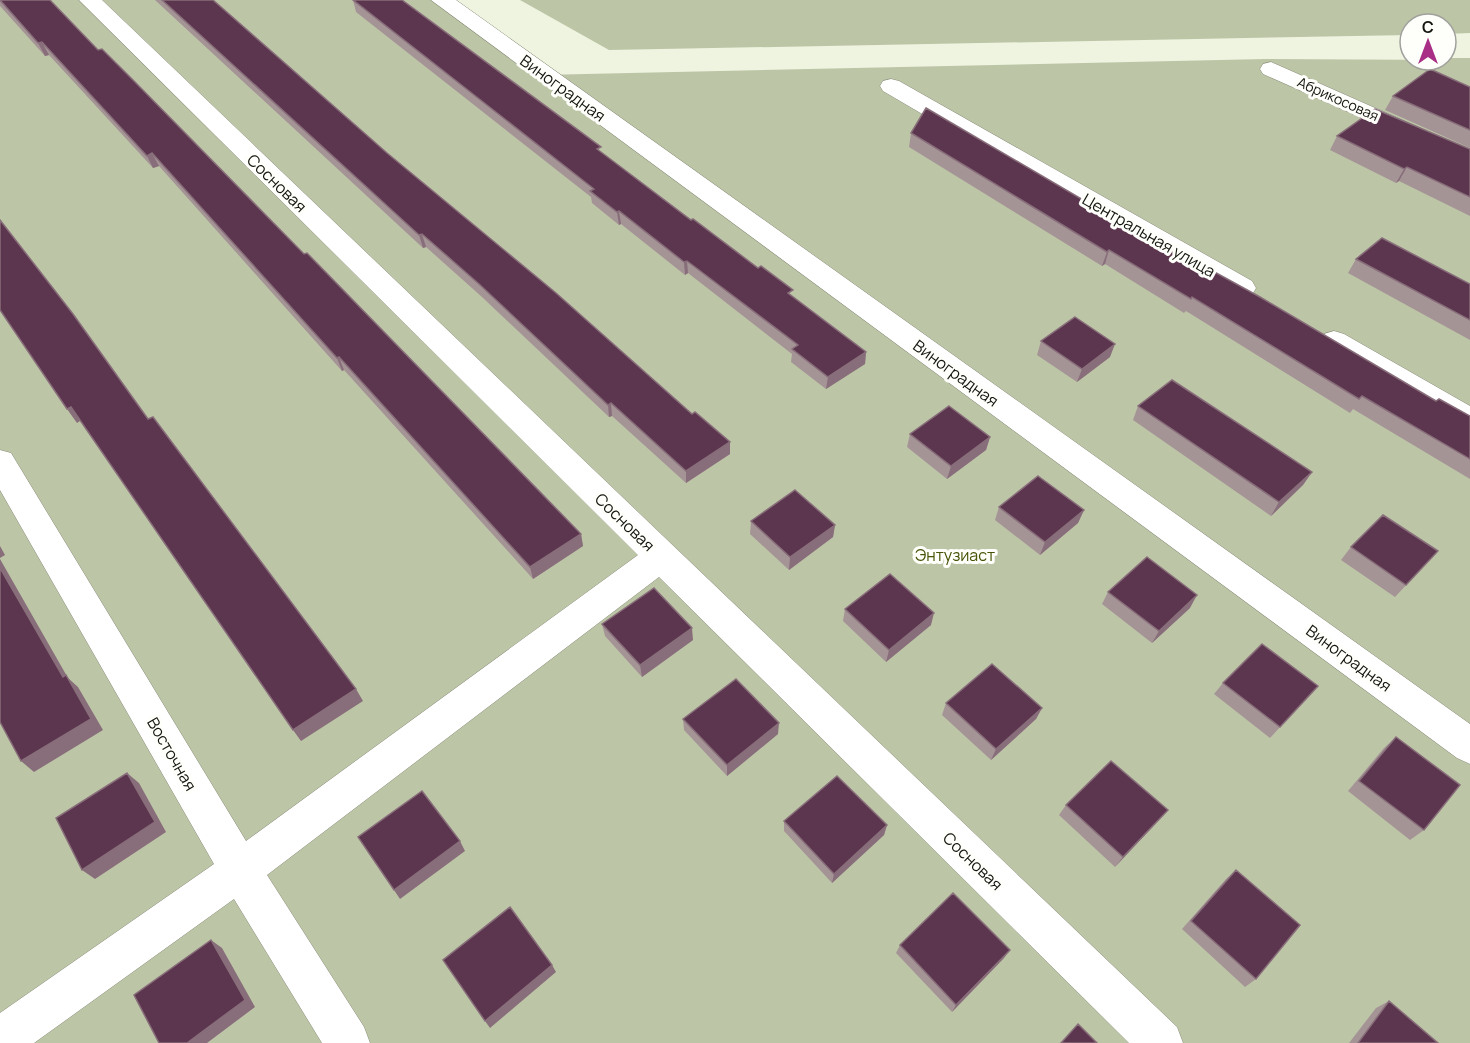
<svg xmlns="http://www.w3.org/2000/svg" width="1470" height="1043" font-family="Manrope,sans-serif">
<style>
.green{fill:#bdc5a7}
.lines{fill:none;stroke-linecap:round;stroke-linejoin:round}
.minor-casing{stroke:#888d7a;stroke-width:1}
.minor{fill:#fff;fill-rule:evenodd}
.wall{fill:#a59496}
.shaded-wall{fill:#886e7a}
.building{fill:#5c354e;stroke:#886e7a;stroke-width:1.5}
.labels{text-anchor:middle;stroke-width:6;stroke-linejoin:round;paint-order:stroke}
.far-street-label{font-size:14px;fill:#12140d;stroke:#fefffb}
.street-label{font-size:16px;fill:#12140d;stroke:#fefffb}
.park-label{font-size:16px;fill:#475406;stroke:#fefffb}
</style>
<rect width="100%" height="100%" fill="#eef4df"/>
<path class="green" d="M0,0h437l104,75 724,-16 181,1v-2h24v985h-1470z
M520,0h950v33l-24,1v-10h-36v11l-801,15z"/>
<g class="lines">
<g class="minor-casing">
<path id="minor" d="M79,0h23l1075,1027 6,16h-54l-470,-466 -392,298 97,152 6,16h-48l-88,-144 -200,144h-34v-30l214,-149 -214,-374v-40l11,3 235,388 392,-286z
M431,0h25l1014,724v40l-13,-6z
M1271,62l199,88v16l-207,-92 -3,-5 3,-5z
M891,79l8,2 353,200 4,7 -4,7 -10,2 -10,-2 -349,-204 -3,-5 3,-5z
M1334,331l10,3 126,72v25l-11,-3 -135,-80 -4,-7 4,-7z"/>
</g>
<use href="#minor" class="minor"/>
</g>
<path class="wall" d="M0,0l98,50 206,204 277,280 2,12 -50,33 -189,-209 -2,1 -183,-205 -6,2 -104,-113 -4,1 -45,-50z
M155,0h58l517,454 -44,29 -74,-67 -3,1 -127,-120 -56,-50 -3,1z
M353,0l249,153 264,199 -1,12 -39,25 -35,-27 1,-8 -104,-81 -3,2 -64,-51 -2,1 -27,-22 -1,-6 -235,-185z
M1470,87v61l-85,-38 8,-14z
M911,133l266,122 259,146 34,15v63l-117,-70 -3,4 -164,-102 -2,2 -79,-49 -3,2 -193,-119z
M1337,136l133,13v67l-71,-35 -3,2 -66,-33z
M1356,259l114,25v56l-122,-67z
M1041,341l69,16 -33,25 -40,-27z
M1138,406l174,66 -9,13 -32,31 -138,-96z
M910,434l80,3 -4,13 -39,29 -40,-32z
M999,507l85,3 -6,13 -38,32 -45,-35z
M751,521l84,4 -2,12 -44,33 -39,-36z
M1351,547l87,4 -43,46 -54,-37z
M1108,592l82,16 -38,35 -50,-39z
M845,609l86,16 -45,37 -43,-41z
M602,624l91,16 -51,37 -37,-41z
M1223,683l95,3 -48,52 -56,-44z
M946,703l96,5 -6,11 -45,41 -49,-45z
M683,719l95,15 -51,42 -43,-46z
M1396,737l28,93 -14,10 -62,-49 36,-43z
M1066,805l93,15 -44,47 -56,-52z
M784,821l103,4 -3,10 -52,48 -48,-52z
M1236,870l20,109 -11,8 -63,-58 44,-50z
M900,945l104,13 -52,54 -56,-59z
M1389,1001l49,42h-89l27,-35z"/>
<path class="shaded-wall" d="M42,42l7,13 -4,1 -7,-13z
M152,153l7,13 -6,2 -6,-12z
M1407,167l-8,14 -3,2 8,-14z
M619,211l2,13 -2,1 -2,-13z
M422,234l4,13 -3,1 -4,-13z
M1109,250l-4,14 -3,2 5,-14z
M687,261l1,12 -3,2 -1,-13z
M1115,344l-5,13 -33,25 5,-13z
M866,352l-1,12 -39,25 2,-12z
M339,357l5,13 -2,1 -5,-13z
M611,403l1,13 -3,1 -1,-12z
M71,407l9,14 -3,2 -10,-14z
M990,437l-4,13 -39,29 4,-13z
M730,442v12l-44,29v-12z
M1312,472l-9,13 -32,31 8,-14z
M1084,510l-6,13 -38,32 5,-13z
M835,525l-2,12 -44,33 1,-13z
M581,534l2,12 -50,33 -3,-12z
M0,546l5,9 -5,3z
M0,559l68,119 10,9 25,43 -69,42 -13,-11 42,-84 -63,-109z
M1197,595l-7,13 -38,35 7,-12z
M934,613l-3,12 -45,37 3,-12z
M692,628l1,12 -51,37 -2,-12z
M356,689l7,12 -62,40 -8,-11z
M1042,708l-6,11 -45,41 5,-11z
M779,723l-1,11 -51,42v-11z
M127,773l12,10 27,49 -71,47 -13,-9z
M1168,810l-9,10 -44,47 8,-10z
M887,825l-3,10 -52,48 2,-9z
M460,841l5,10 -65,48 -6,-9z
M211,940l11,8 33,59 -48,36h-20z
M1010,950l-6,8 -52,54 4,-7z
M552,965l4,7 -66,56 -5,-7z"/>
<path class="building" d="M0,0h50l48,50 4,-1 32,32 170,173 3,-1 274,281 -51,33 -191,-210 -2,1 -185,-205 -5,3 -105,-114 -4,1z
M162,0h51l174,153 169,140 136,121 3,-2 35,30 -44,29 -75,-68 -3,2 -129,-121 -57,-50 -3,1z
M353,0h49l199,147 -4,2 94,71 2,-1 65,49 3,-2 32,24 -5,3 78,59 -38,25 -36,-28 6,-4 -111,-84 -3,1 -65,-51 -2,1 -27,-21 4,-2z
M1430,69l40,18v43l-77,-34z
M926,108l251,147 3,-2 80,44 176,104 3,-2 31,17v43l-108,-63 -3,3 -167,-102 -1,2 -82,-49 -2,2 -196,-119z
M1375,109l95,40v48l-63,-30 -3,2 -67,-33z
M0,220l73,94 75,105 5,-2 203,272 -63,41 -222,-323 -4,2 -67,-99z
M1382,238l88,46v36l-114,-61z
M1075,317l40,27 -33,25 -41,-28z
M1172,380l140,92 -33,30 -141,-96z
M949,406l41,31 -39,29 -41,-32z
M1038,476l46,34 -39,32 -46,-35z
M795,490l40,35 -45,32 -39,-36z
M1383,515l55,36 -32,34 -55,-38z
M1147,557l50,38 -38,36 -51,-39z
M0,568l63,109 3,-2 25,44 -70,42 -21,-39z
M890,574l44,39 -45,37 -44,-41z
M654,588l38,40 -52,37 -38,-41z
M1262,644l56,42 -38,41 -57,-44z
M992,664l50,44 -46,41 -50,-46z
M736,679l43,44 -52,42 -44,-46z
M1396,737l64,48 -36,45 -65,-49z
M1111,761l57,49 -45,47 -57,-52z
M127,773l28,49 -73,48 -26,-52z
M837,776l50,49 -53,49 -50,-53z
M422,791l38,50 -66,49 -36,-53z
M1236,870l64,55 -44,54 -65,-58z
M953,893l57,57 -54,55 -56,-60z
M510,907l42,58 -67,56 -42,-61z
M211,940l34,60 -58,43h-28l-25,-48z
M1389,1001l49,42h-80z
M1078,1024l19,19h-36z"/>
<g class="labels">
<g class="far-street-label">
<text transform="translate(1338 99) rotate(24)" y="5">Абрикосовая</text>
</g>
<g class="street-label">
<text transform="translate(563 88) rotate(36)" y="6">Виноградная</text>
<text transform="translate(277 183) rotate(44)" y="6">Сосновая</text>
<text transform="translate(1149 235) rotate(30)" y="6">Центральная улица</text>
<text transform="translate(956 373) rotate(36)" y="6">Виноградная</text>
<text transform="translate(625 522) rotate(44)" y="6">Сосновая</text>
<text transform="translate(1349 658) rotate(36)" y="6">Виноградная</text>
<text transform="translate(172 754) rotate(60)" y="6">Восточная</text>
<text transform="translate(973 861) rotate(44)" y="6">Сосновая</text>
</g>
<g class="park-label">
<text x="955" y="561">Энтузиаст</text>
</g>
</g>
<g transform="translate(1428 42)"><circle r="28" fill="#fefffb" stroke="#a0a19c" stroke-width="1.5"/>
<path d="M0-4.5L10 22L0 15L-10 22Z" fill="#a82f85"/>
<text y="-9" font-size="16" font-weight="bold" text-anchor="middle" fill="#12140d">С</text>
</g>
</svg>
